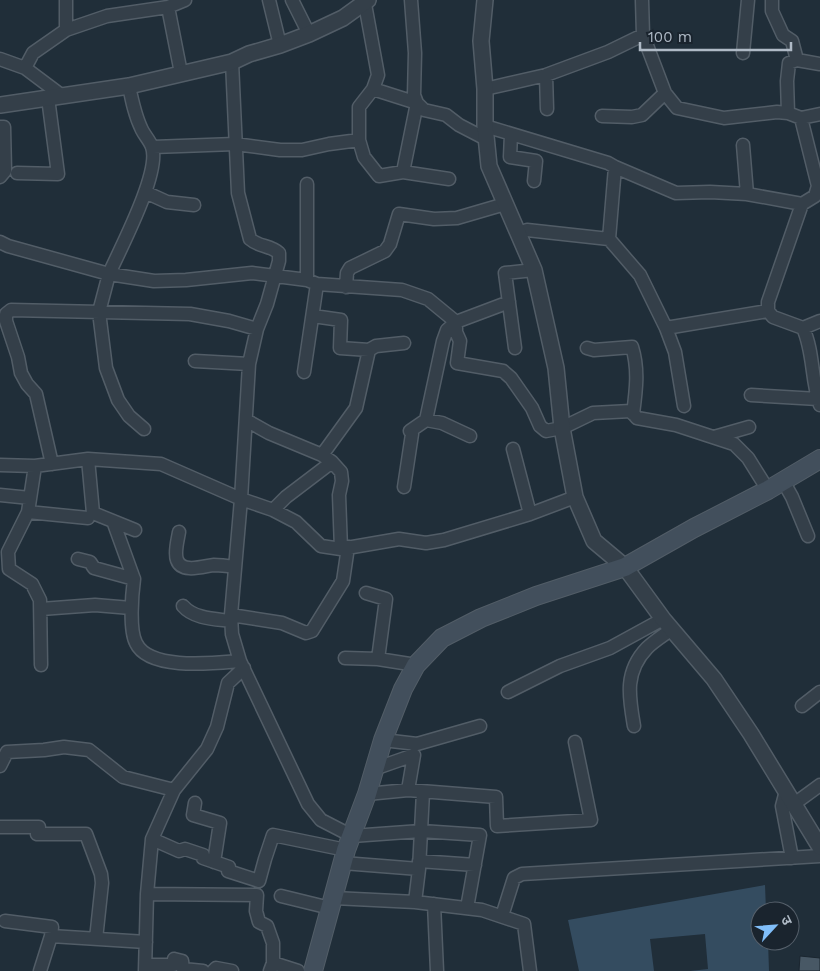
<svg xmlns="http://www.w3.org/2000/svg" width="820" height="971" font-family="'Work Sans','Noto Sans Devanagari',sans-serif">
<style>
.water{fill:#344c60}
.pier{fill:#202e39}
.building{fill:#485865;stroke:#1b2630}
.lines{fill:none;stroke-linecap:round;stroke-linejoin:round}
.minor-casing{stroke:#525d67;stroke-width:15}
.tertiary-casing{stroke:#525d67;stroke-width:18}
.secondary-casing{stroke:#525d67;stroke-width:20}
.minor{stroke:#343f49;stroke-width:12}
.tertiary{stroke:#343f49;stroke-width:15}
.secondary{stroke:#424f5c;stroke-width:18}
</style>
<rect width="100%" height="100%" fill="#202e39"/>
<path class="water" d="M765,885l1,26h-6v30h8l1,30h-190l-11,-51z"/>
<path class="pier" d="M705,934l3,35 -18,2h-36l-4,-32z"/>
<path class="building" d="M800,956l20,2v13h-21z"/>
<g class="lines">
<g class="minor-casing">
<path id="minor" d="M269,0l11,45
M292,0l17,34
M411,0l4,53 -1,42 3,8 7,7 22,5 13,10 27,14
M642,0l1,35 22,58 12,15 47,10 53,-6 11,1 13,5 17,68 2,-1
M772,0v11l11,24 9,6 5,19 23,4
M365,4l13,71 -5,14 -14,18v33l5,17 15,19 24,-4 46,7
M168,7l13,66
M66,30v-30
M743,53l5,-53
M0,59l25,9 36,27
M232,62l6,131 12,46c9,8 20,6 29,14v8l-12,43 -10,25 -8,35 -8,135 -10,116 1,19 8,27 68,143 13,16 31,16 69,-5 59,4 -13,73
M25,68l8,-15 33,-23 41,-14 61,-9 17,-7
M546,75l1,34
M129,86c3,15 6,30 13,44 3,6 8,11 10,17 9,25 -32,102 -43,127l45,7 32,-1 66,-7 55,7 10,4 85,6 26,9 28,23v10l4,9 -3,22 46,8 8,7 21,30 8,18 6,5 16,-3 31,-15 38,-2 6,7 39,7 58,19 14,14 20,32
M373,89l44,14 -14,69
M485,89l61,-14 62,-23 35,-17
M788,113l-1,-32 2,-18 8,-3
M602,116l30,1 10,-2 23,-22
M801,118l19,-4
M485,126l123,37 7,4 -6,72 -82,-9 -9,4
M0,127h4l1,44 -5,6
M511,134l-1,23 26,4 -2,20
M743,145l4,49
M153,147l82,-3 45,6h22l27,-6 30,-4
M615,167l61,26 34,-1 37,2 55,10 13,-8 3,-10
M17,173l41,1 -10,-76
M145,192l22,10 27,3
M802,204l-34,98v9l5,6 30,11c11,24 8,52 17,77
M609,239l31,36 26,53 102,-17
M0,242l8,4 101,28 -10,38 7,56 12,32 11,16 15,13
M307,280v-96
M346,287l1,-14 3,-5 35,-17 5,-7 9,-30 35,5 23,-1 48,-14
M313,316l28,4 -1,28 29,2
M666,328l9,24 9,54
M803,328l17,-7
M515,348l-10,-75 29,-3
M587,348l7,2 38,-3c7,22 4,44 1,67
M195,361l54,3
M304,372l13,-88
M751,395l67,4
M246,420l23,13 53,22 10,7 9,10 1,9 -3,14 2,54
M470,436l-28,-13 -16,-3 17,-79 4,-11 9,-8 53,-20
M714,437l35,-10
M513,449l17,65
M322,455l34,-47 13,-58 7,-4 28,-3
M88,459l5,54 42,17
M52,464l-16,-70 -9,-10 -6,-11 -3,-16 -12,-36v-7l5,-4 179,4 39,7 28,8
M0,465l35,1 53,-7 73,5 80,35 32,11 23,12 25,24 20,3 58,-10 27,4 18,-3 86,-26 45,-17
M35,466l-7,46 60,6
M783,481l9,16 16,39
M404,487l8,-53 -2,-3 16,-11
M0,495l30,3
M273,510l13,-13 46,-35
M28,512l-20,40 1,17 23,15 8,16 1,65
M113,521l21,58
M179,532c-1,7 -5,20 -2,28 5,14 27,6 37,5 7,0 14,1 21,2
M78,559l12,3 4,6 40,11c-2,15 -5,51 2,64 13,28 79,20 104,18
M366,593l20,6 -8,60
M183,606c11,13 33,13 48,15
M41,609l54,-4 36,3
M231,615l51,8 24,10 6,-2 31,-50 5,-34
M345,658l33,1 38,6
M508,692l52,-26 50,-18 53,-29
M802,706l18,-14
M634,726c-5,-29 -10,-54 13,-78 7,-7 17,-13 25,-19
M383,740l34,4 63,-18
M0,766l7,-14 37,-2 20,-3 25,3 34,27 51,13
M374,769l40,-14 -6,35
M786,791l-4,15 10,52
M367,794l41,-4 88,7 1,29 94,-6 -16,-78
M195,803l-2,12 27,8 -6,39
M794,804l26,-19
M0,827h39l-2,7h49l15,40 1,9 -6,56
M152,839l27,12 6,-2 18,6v3l26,9 -1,4 31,10 6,-22 8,-24 73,15
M419,861l56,4
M343,863l76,6
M147,894l110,1 -1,16 3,11 8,4 6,17v20
M281,896l49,12
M334,898l81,4 67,8 42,14 6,47
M415,902l4,-33 4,-77
M434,904l3,67
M502,916l12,-38 8,-4 298,-18
M5,921l47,6 -1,9 -11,35
M51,936l95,6
M146,965h27l1,-6 8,2 1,8 20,2
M145,971l2,-77 5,-55 22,-49 33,-41 10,-22 11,-44 16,-15
M213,971l3,-3 16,3
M270,971l3,-8 25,8"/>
</g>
<g class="tertiary-casing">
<path id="tertiary" d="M485,0l-4,41 4,48v37l4,40 45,104 22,98 6,60 13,69 19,44 31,26 38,52 51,60 37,55 69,113
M0,105l129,-19 103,-24 17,-8 31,-9 29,-11 34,-16 25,-18"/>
</g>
<g class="secondary-casing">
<path id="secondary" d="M313,971l33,-121 21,-56 16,-54 20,-51 13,-24 26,-27 39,-20 55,-22 89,-29 69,-39 74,-38 52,-31"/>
</g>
<use href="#minor" class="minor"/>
<use href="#tertiary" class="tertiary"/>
<use href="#secondary" class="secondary"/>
</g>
<g transform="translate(775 926) rotate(64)"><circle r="24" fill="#1a242e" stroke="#56606b"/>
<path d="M0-4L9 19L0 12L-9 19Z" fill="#80bef9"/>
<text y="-8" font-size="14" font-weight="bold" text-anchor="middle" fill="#afbac6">उ</text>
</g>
<path d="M640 42v8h151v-8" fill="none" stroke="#afbac6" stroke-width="2.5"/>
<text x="648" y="42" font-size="15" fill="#afbac6" stroke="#1a242e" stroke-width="4" paint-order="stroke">100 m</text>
</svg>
